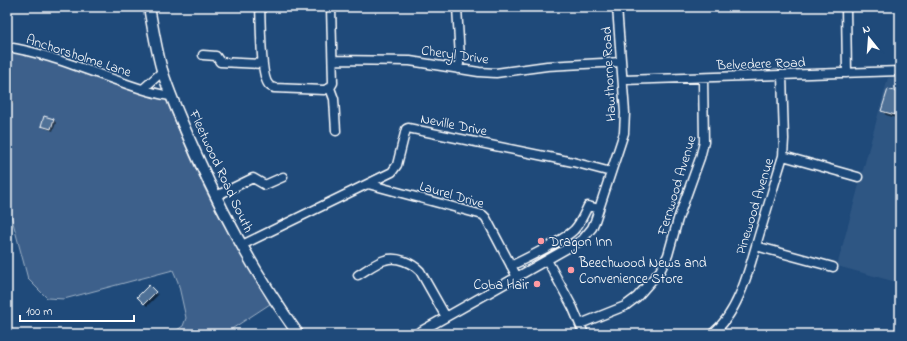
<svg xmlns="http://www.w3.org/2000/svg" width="907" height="341" font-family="'Indie Flower',sans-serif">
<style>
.built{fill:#2e5683}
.green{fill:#3c618b;stroke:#9eb0c5}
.shadow{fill:#0007}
.building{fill:#507197;stroke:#fff}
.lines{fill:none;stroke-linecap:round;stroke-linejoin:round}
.minor-casing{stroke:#fff;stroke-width:11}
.major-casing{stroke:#fff;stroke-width:13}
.minor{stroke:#1f4a7a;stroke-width:8}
.major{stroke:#1f4a7a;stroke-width:10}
.poi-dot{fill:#ff9aa2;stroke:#1f4a7a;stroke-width:1.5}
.labels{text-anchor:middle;stroke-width:3;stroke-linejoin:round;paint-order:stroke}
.street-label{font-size:14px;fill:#fff;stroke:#1f4a7a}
.poi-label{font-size:14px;fill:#fff;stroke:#1f4a7a;text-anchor:start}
</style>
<rect width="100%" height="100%" fill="#1f4a7a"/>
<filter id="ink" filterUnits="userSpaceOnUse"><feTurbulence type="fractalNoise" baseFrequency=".025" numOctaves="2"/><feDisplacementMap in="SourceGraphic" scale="8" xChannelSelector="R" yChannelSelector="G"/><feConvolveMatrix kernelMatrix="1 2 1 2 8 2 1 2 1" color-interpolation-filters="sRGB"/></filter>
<g filter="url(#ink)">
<path class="built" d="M900,77v206l-63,-17 51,-188z"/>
<path class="green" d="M7,47l157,48c13,31 26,62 40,92 20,40 43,79 66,117l-46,30h-46l-4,-2 9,-6 3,-8 -8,-36 -5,-12 -109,29 -17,-1 -19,-19 -21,-79z"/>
<path class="shadow" d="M7,90l7,13 -7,3z
M900,94v20l-1,5 -13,-4 -4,-4z
M45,117l9,3 2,3 -3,8 -8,-3 -3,-2z
M149,286l9,9 -11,11 -9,-9z"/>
<path class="building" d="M888,89l12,4v4l-5,18 -14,-4z
M44,116l10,3 -3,10 -10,-3z
M149,285l7,7 -12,12 -7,-7z"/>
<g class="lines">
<g class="minor-casing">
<path id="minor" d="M260,7c1,14 0,70 9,78 1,2 4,2 5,3l50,2 6,-2
M331,7l2,76 -3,5 4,11 2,32
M457,7l3,51 -2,11
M846,7l1,66
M7,47c40,6 78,23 117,36 15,5 31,11 47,13
M203,55l13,1 4,6 43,2
M333,60l77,1 69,11 17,1 51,-7 74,-4
M623,80l277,-9
M143,89l20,-18
M783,156l75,21
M368,184l115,31 3,3 31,59
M216,196l37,-18 12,7 18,-8
M242,245l150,-73 5,-7 9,-36 2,-1 165,34 38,10
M756,246l77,21
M547,260l26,48 11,26
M511,266c17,-9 49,-23 63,-36 6,-6 10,-16 14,-24l11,3
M358,275c7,-4 19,-13 27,-15 12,-4 27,3 35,11l26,46
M580,324l45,-18 12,-9 23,-26 8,-16 10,-36 22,-61 4,-16 -1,-64
M416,334l166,-94 10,-12 3,-7 29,-88 1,-20 -8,-106
M712,334c28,-22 38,-69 48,-102 8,-25 15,-51 23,-76l1,-17 -2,-64"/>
</g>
<g class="major-casing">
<path id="major" d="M149,7c4,21 7,42 13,63 9,29 22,57 34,84 28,63 62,124 102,180"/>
</g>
<use href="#minor" class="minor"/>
<use href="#major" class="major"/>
</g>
</g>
<g class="poi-dot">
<circle cx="541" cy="241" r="4"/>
<circle cx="571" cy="270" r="4"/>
<circle cx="537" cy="284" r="4"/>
</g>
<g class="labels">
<g class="street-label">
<text transform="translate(455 54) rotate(8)" y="5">Cheryl Drive</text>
<text transform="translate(79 55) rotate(18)" y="5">Anchorsholme Lane</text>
<text transform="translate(761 63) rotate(-2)" y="5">Belvedere Road</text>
<text transform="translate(608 74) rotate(-93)" y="5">Hawthorne Road</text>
<text transform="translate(454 124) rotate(11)" y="5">Neville Drive</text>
<text transform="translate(222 171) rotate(65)" y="5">Fleetwood Road South</text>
<text transform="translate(676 185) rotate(-73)" y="5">Fernwood Avenue</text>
<text transform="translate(452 194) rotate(16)" y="5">Laurel Drive</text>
<text transform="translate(754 206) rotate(-73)" y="5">Pinewood Avenue</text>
</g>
<g class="poi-label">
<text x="549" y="246">Dragon Inn</text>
<text x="579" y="267">Beechwood News and<tspan x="579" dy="16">Convenience Store</tspan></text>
<text x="529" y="289" text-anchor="end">Coba Hair</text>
</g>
</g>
<rect width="907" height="341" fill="none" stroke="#1f4a7a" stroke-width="24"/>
<rect x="12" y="12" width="883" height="317" fill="none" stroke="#fff" stroke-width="1.5" filter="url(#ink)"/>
<g transform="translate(869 38) rotate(343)" stroke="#1f4a7a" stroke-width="3" paint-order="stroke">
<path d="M0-3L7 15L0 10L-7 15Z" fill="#ffffff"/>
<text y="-6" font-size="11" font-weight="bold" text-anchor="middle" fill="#ffffff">N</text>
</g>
<path d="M20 315v6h114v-6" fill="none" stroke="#ffffff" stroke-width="2"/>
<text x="26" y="315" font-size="12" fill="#ffffff" stroke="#1f4a7a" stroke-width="3" paint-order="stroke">100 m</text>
</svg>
